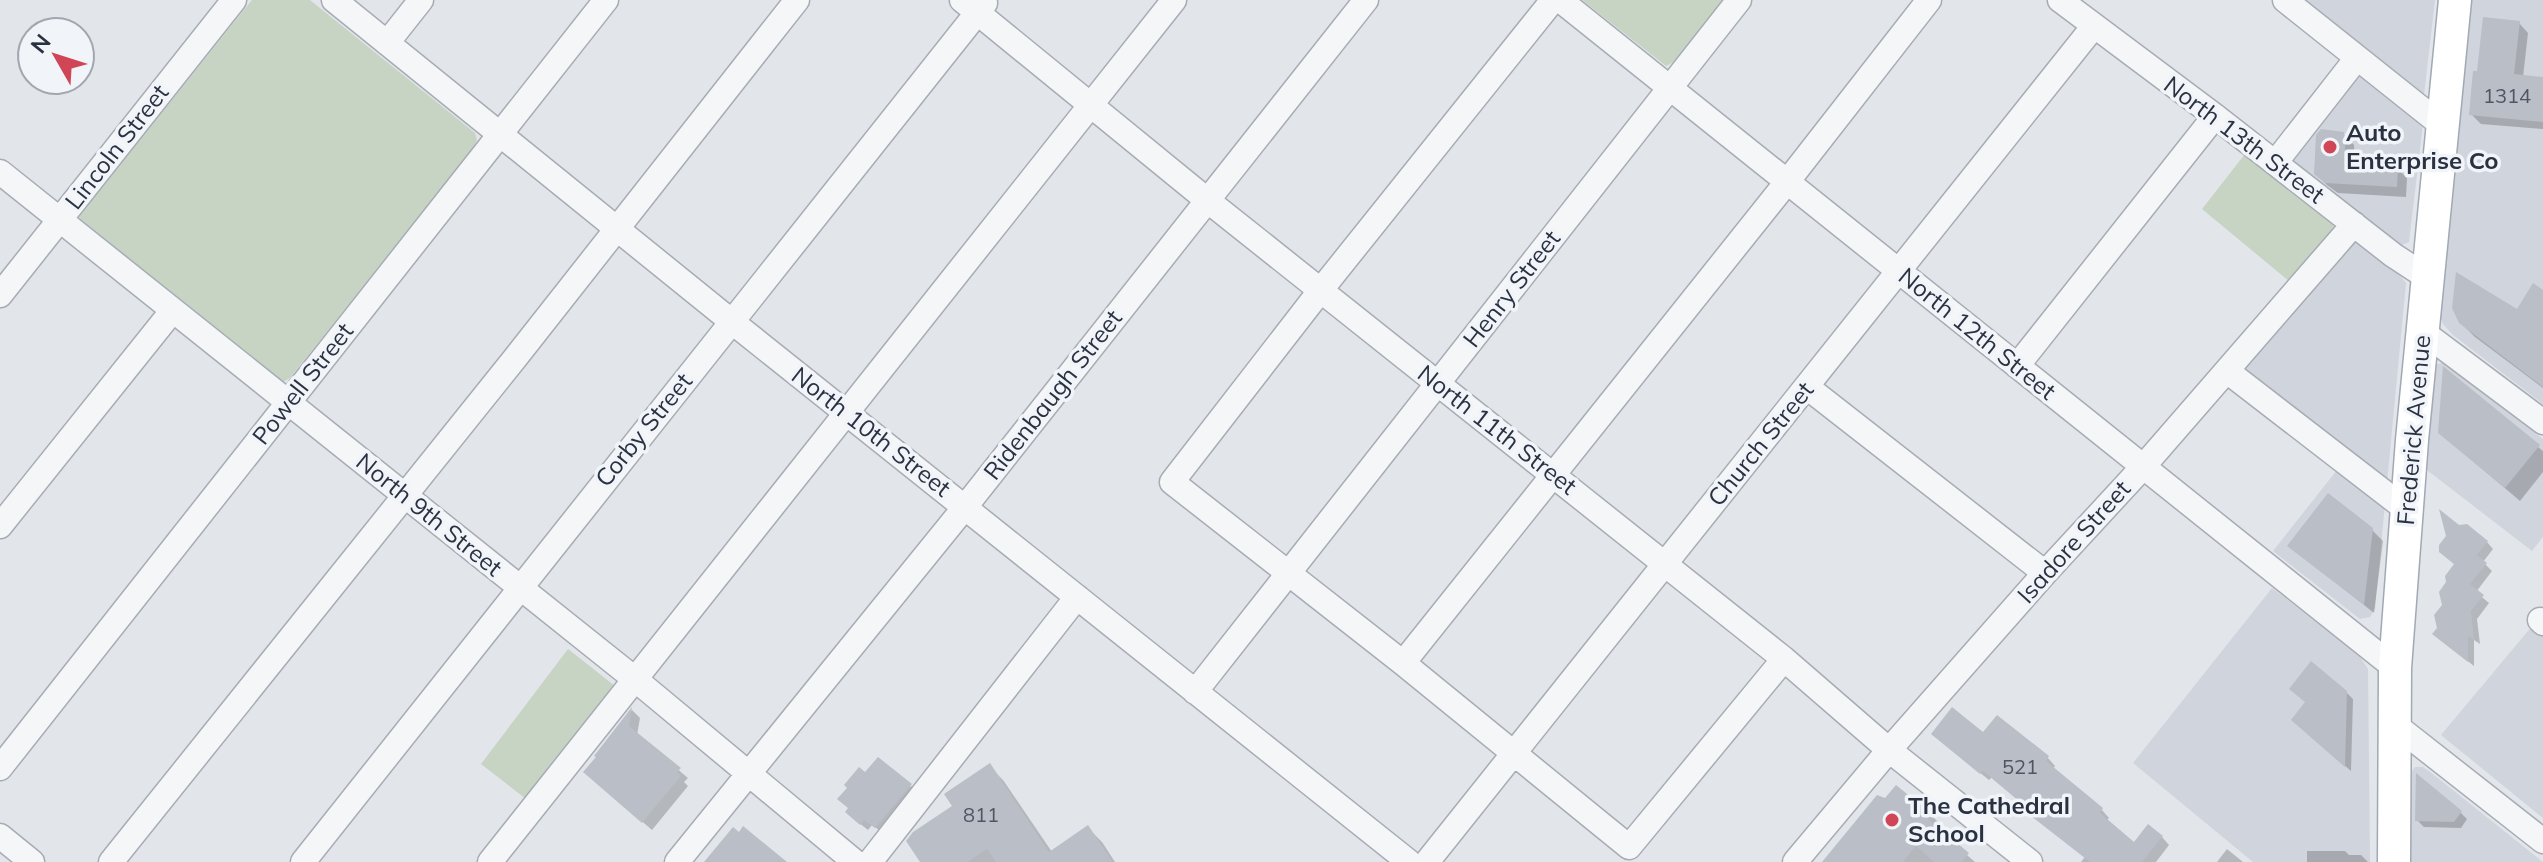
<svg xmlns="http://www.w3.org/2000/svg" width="2543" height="862" font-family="Mulish,sans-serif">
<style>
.built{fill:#d0d4dc}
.green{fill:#c7d4c3}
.shadow{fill:#0003}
.building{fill:#b9bec7}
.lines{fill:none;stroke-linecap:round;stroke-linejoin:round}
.minor-casing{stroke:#a7acb4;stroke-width:27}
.major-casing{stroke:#a1a9b6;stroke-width:35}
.minor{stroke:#f5f6f8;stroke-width:24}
.major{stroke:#fff;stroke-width:32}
.poi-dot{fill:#d04656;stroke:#f1f4f8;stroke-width:3}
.labels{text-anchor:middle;stroke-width:7;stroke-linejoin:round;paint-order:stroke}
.number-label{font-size:20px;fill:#4e5563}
.poi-label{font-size:24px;font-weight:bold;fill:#2a3242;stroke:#f1f4f8;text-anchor:start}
.street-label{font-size:24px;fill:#2a3242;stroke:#f1f4f8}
</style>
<rect width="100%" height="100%" fill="#e2e5ea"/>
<path class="built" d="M2306,0h129l-11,95z
M2466,0h77v404l-90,-69 -10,-11 -6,-14z
M2359,65l65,50 -15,127 -9,4 -115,-87z
M2353,238l45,35 8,10 -31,326 -5,8 -10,2 -87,-68 64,-81 -111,-87z
M2444,362l99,77v98l-11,14 -109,-84 8,-92 5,-10z
M2272,588l78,59 10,10 8,12 2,193h-117l-120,-99z
M2543,613v205l-102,-83z
M2415,767h8l11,8 109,87h-135v-85z"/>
<path class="green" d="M252,0h58l165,133 2,7 -3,7 -184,231 -7,4 -8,-5 -194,-155 -2,-6z
M1582,0h142l-50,62 -8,4z
M2245,154l88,70 1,9 -44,49 -88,-73z
M568,649l47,37 -89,113 -45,-35z"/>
<path class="shadow" d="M2519,23l9,10 -5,44 20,2v50l-62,-5 -10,-10 8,-41z
M2343,134l11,11 1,19 42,4 10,10 -1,19 -68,-4 -11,-8 -11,-11z
M2543,292v96l-68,-51 -15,-15 57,-10z
M2445,370l98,81v21l-23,29 -80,-68z
M2458,527l29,15 6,7 -10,13 9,9 -16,21 13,11 -12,16 3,25 -6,-4v26l-33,-26 -2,-12 16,-63z
M2372,530l11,11 -9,72 -85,-68z
M2346,692l7,7 -2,72 -51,-44z
M632,710l8,8 -3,17 51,43 -4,4 4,4 -36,44 -57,-49 3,-24 -2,-2z
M1998,718l50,40 7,8 -2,3 49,41 7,8 -3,3 28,24 28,-8 7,8 -13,17h-75l4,-5 -56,-49 -37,-31 -3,3 -48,-39 43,-6z
M989,766l14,14 49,72 36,-24 14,14 13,20h-193l32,-56z
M911,786l6,6 -34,41 -11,-8 -4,5 -14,-11z
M2461,813l6,6 -6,9 -37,-1 -7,-7z
M1931,815l10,10 -4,4 38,33h-150z
M2227,849l16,13h-26z
M2307,851h38l4,4h12l7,7h-61z"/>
<path class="building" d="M2483,17l37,4 -6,53 29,3v45l-74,-7 4,-44h4z
M2321,129l23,3 2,29 52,5 -1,21 -72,-4 -11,-9 2,-39z
M2456,272l61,37 16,-26 10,7v97l-84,-64 -7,-15z
M2443,366l97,79 -35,43 -67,-55z
M2328,493l45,35 -9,77 -77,-59z
M2439,509l20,16 8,-1 21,17 -11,14 10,8 -17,21 14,11 -13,16 3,29 -6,-4v26l-36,-28 5,-6 -3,-13 8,-10 -3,-13 7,-10 -1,-6 9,-12 -15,-12v-7l7,-9z
M2311,661l36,30 -2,76 -54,-47 14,-18 -16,-13z
M632,707l-3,19 52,42 -4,4 4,4 -39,47 -59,-51 13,-15 -2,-1z
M1952,707l31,25 14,-17 52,41 -3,5 57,47 -3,5 34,29 14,-18 15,12 -21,26h-52l-59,-46 -5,-9 -43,-36 -3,3 -49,-40z
M878,757l34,27 -37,44 -11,-8 -4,5 -15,-13 3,-4 -11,-9 10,-11 -3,-3 15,-18 6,5z
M990,763l59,89 39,-27 25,37h-117l-9,-13 -19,13h-48l-14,-21 7,-9 39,-26 -8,-12z
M2416,773l46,38 -8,11 -39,-1z
M1896,785l36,29 -4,5 41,34 -7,9h-28l-18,-16 -13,16h-81l55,-67 8,3z
M743,826l44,36h-83l29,-35 6,5z"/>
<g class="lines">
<g class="minor-casing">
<path id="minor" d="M334,0l397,321 678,541
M962,0l245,200 577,459 105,91 141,112
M1553,0l-233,291 -148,191 231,181 226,184 155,-188
M1560,0l835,668
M2060,0l155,116 178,139 35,23
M2285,0l158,126
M387,43l34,-43
M2275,163l82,-105
M0,172l636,508 219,182
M0,295l234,-295
M2423,332l120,90
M2017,366l198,-250
M2227,371l180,139
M1807,387l238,186
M0,526l173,-216
M2540,620l3,3
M1403,663l384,-481 142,-182
M1195,692l544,-692
M2394,724l149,117
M0,768l606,-768
M0,836l32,26
M111,862l405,-505 281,-357
M303,862l682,-859
M490,862l684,-862
M677,862l288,-355 401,-507
M870,862l207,-265
M1427,862l667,-836
M1795,862l94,-112 156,-177 97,-105 212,-244"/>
</g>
<g class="major-casing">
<path id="major" d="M2394,862l1,-194 17,-228 43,-440"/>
</g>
<use href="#minor" class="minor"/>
<use href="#major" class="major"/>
</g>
<g class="poi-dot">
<circle cx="2330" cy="147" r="8"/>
<circle cx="1892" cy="820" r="8"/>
</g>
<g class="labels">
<g class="number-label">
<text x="2507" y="103">1314</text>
<text x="2020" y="774">521</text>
<text x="981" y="822">811</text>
</g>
<g class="poi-label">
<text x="2346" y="141">Auto<tspan x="2346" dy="28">Enterprise Co</tspan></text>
<text x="1908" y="814">The Cathedral<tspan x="1908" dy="28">School</tspan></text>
</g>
<g class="street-label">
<text transform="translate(2244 140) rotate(37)" y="8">North 13th Street</text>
<text transform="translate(117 147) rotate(-52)" y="8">Lincoln Street</text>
<text transform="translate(1512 289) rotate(-52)" y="8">Henry Street</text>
<text transform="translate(1977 334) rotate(39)" y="8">North 12th Street</text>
<text transform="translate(303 384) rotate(-52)" y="8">Powell Street</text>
<text transform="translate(1053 395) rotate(-52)" y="8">Ridenbaugh Street</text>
<text transform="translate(644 430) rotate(-51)" y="8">Corby Street</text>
<text transform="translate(1497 430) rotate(38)" y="8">North 11th Street</text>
<text transform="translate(2414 430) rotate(-85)" y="8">Frederick Avenue</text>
<text transform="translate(871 432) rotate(38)" y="8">North 10th Street</text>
<text transform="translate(1761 444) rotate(-51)" y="8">Church Street</text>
<text transform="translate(429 515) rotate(39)" y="8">North 9th Street</text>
<text transform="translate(2074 542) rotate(-48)" y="8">Isadore Street</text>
</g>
</g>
<g transform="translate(56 56) rotate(309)"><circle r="38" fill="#f1f4f8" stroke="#a1a6af" stroke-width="2"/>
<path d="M0-6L14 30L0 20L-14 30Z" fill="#d04656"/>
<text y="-12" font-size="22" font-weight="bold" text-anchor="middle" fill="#2a3242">N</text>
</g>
</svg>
